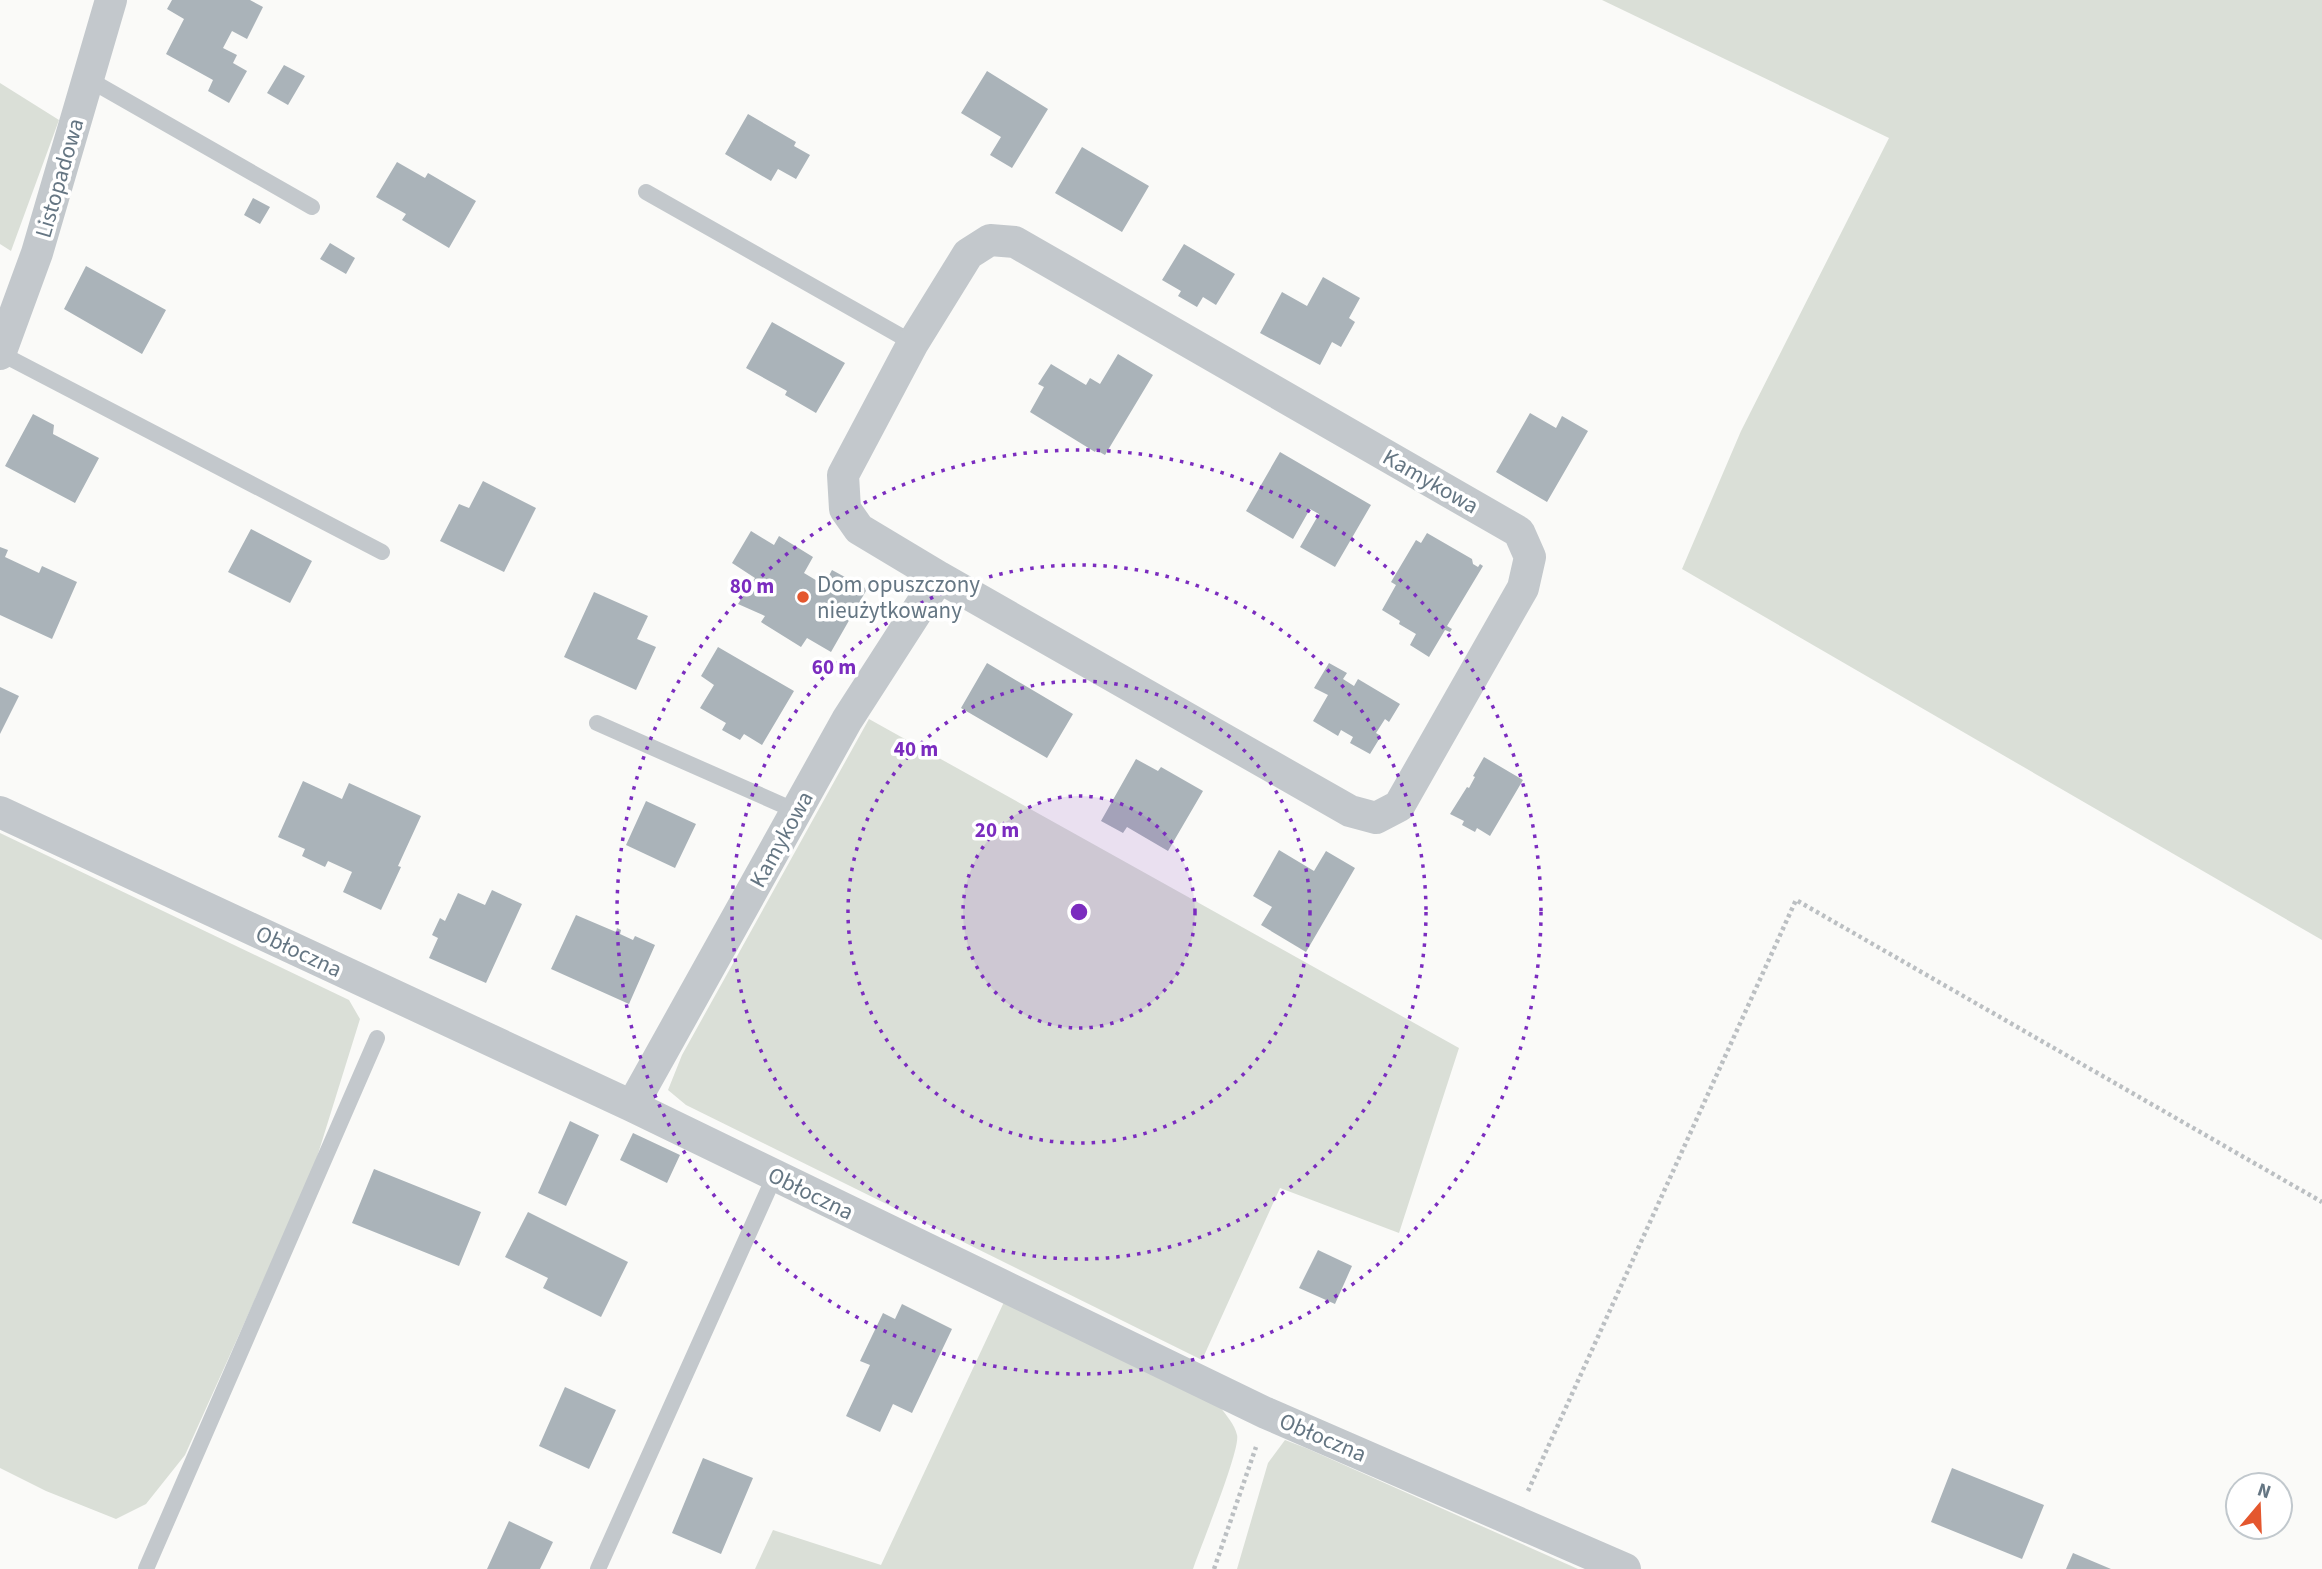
<svg xmlns="http://www.w3.org/2000/svg" width="2322" height="1569" font-family="'Source Sans 3',sans-serif">
<style>
.green{fill:#dadfd7}
.building{fill:#aab3b9}
.lines{fill:none;stroke-linecap:round;stroke-linejoin:round}
.path{stroke:#bbbfc2;stroke-width:4.5;stroke-dasharray:3.5 3.5;stroke-linecap:butt}
.lane{stroke:#c3c8cc;stroke-width:16}
.street{stroke:#c3c8cc;stroke-width:32}
.ring{fill:none;stroke:#7b2cbf;stroke-width:3.5;stroke-dasharray:3.5 7}
.poi-dot{fill:#e4572e;stroke:#fff;stroke-width:2.5}
.labels{text-anchor:middle;stroke-width:7;stroke-linejoin:round;paint-order:stroke}
.street-label{font-size:23px;fill:#657683;stroke:#fff}
.poi-label{font-size:23px;fill:#657683;stroke:#fff;text-anchor:start}
.centre{fill:#7b2cbf;stroke:#fff;stroke-width:3.5}
.ring-label{font-size:21px;text-anchor:middle;font-weight:bold;fill:#7b2cbf;stroke:#fff;stroke-width:7;stroke-linejoin:round;paint-order:stroke}
</style>
<rect width="100%" height="100%" fill="#fafaf8"/>
<path class="green" d="M 1602,0 L 2322,0 L 2322,940 L 1682,569 L 1741,431 L 1889,138 Z
M 0,83 L 59,120 L 11,251 L 0,244 Z
M 869,719 L 1459,1048 L 1399,1233 L 1280,1188 L 1202,1360 L 686,1105 L 668,1090 L 682,1055 Z
M 0,833 L 349,1000 L 360,1019 L 313,1170 L 185,1455 L 146,1504 L 116,1519 L 46,1491 L 0,1468 Z
M 1004,1302 L 1220,1407 C 1226,1415 1235,1425 1237,1435 C 1241,1449 1200,1548 1193,1569 L 755,1569 L 773,1530 L 881,1565 Z
M 1285,1440 L 1306,1448 L 1578,1569 L 1237,1569 L 1268,1463 Z"/>
<path class="building" d="M 172,0 L 250,0 L 263,7 L 247,39 L 232,31 L 223,48 L 237,55 L 233,63 L 247,71 L 229,103 L 208,91 L 213,80 L 166,54 L 184,19 L 167,9 Z
M 284,65 L 305,76 L 288,105 L 267,93 Z
M 987,71 L 1048,109 L 1012,168 L 990,155 L 1001,137 L 961,113 Z
M 748,114 L 796,142 L 794,146 L 810,155 L 796,179 L 778,169 L 771,181 L 725,154 Z
M 1082,147 L 1149,186 L 1122,232 L 1055,193 Z
M 397,162 L 425,178 L 428,173 L 476,201 L 449,248 L 402,220 L 406,214 L 376,197 Z
M 253,198 L 270,207 L 260,224 L 244,215 Z
M 330,243 L 355,258 L 346,274 L 320,259 Z
M 1184,244 L 1235,274 L 1216,305 L 1203,297 L 1197,307 L 1178,296 L 1181,291 L 1162,280 Z
M 86,266 L 166,310 L 142,354 L 64,309 Z
M 1323,277 L 1360,298 L 1349,318 L 1355,322 L 1341,347 L 1332,342 L 1320,365 L 1260,333 L 1282,292 L 1307,306 Z
M 772,322 L 845,363 L 816,413 L 785,395 L 787,391 L 746,368 Z
M 1118,354 L 1153,375 L 1105,455 L 1096,450 L 1095,452 L 1030,412 L 1044,387 L 1038,384 L 1051,364 L 1086,385 L 1090,378 L 1100,384 Z
M 1530,413 L 1556,428 L 1562,416 L 1588,431 L 1547,502 L 1496,472 Z
M 33,414 L 54,425 L 53,434 L 99,458 L 75,503 L 5,466 Z
M 1280,452 L 1371,505 L 1335,567 L 1300,547 L 1319,514 L 1310,509 L 1293,539 L 1246,511 Z
M 483,481 L 536,508 L 504,572 L 440,541 L 459,504 L 469,508 Z
M 251,529 L 312,561 L 290,603 L 228,572 Z
M 751,531 L 774,545 L 779,536 L 813,557 L 804,573 L 824,585 L 832,570 L 867,589 L 831,652 L 807,638 L 801,647 L 761,622 L 765,616 L 738,604 L 755,578 L 732,563 Z
M 1427,533 L 1472,559 L 1473,564 L 1478,567 L 1480,564 L 1483,566 L 1447,626 L 1452,629 L 1450,632 L 1445,630 L 1429,657 L 1410,645 L 1416,634 L 1399,624 L 1400,621 L 1382,610 L 1396,585 L 1391,582 L 1416,540 L 1421,543 Z
M 0,547 L 8,550 L 5,557 L 39,573 L 42,566 L 77,582 L 52,639 L 0,615 Z
M 594,592 L 648,616 L 637,639 L 656,647 L 636,690 L 564,657 Z
M 718,647 L 794,691 L 762,745 L 744,734 L 740,740 L 722,730 L 726,723 L 700,708 L 714,685 L 701,676 Z
M 987,663 L 1073,714 L 1047,758 L 961,708 Z
M 1329,663 L 1347,673 L 1343,679 L 1354,686 L 1358,679 L 1400,704 L 1389,722 L 1385,719 L 1376,733 L 1381,736 L 1370,754 L 1350,743 L 1353,737 L 1341,730 L 1338,736 L 1313,721 L 1328,695 L 1314,688 Z
M 0,687 L 19,696 L 0,734 Z
M 1484,757 L 1523,780 L 1490,836 L 1477,828 L 1475,832 L 1462,825 L 1464,821 L 1450,814 L 1467,787 L 1469,788 L 1475,777 L 1473,776 Z
M 1136,759 L 1158,771 L 1161,767 L 1203,791 L 1168,851 L 1127,827 L 1123,833 L 1101,821 Z
M 303,781 L 342,799 L 349,783 L 421,816 L 398,866 L 401,867 L 381,910 L 343,892 L 352,872 L 328,861 L 325,867 L 302,856 L 305,849 L 278,837 Z
M 646,801 L 696,824 L 675,868 L 626,845 Z
M 1279,850 L 1314,871 L 1326,851 L 1355,868 L 1306,952 L 1261,925 L 1272,907 L 1253,896 Z
M 492,890 L 522,904 L 486,983 L 429,958 L 438,938 L 432,935 L 440,918 L 445,921 L 458,893 L 485,905 Z
M 576,915 L 616,932 L 617,928 L 621,930 L 620,934 L 633,940 L 635,936 L 655,945 L 629,1004 L 551,969 Z
M 570,1121 L 599,1135 L 566,1206 L 538,1193 Z
M 633,1133 L 680,1155 L 667,1183 L 620,1160 Z
M 374,1169 L 481,1212 L 459,1266 L 352,1223 Z
M 528,1212 L 628,1262 L 601,1317 L 543,1288 L 548,1278 L 505,1257 Z
M 1318,1250 L 1352,1266 L 1335,1304 L 1299,1288 Z
M 902,1304 L 952,1329 L 912,1413 L 893,1404 L 880,1432 L 846,1416 L 870,1365 L 860,1361 L 883,1313 L 895,1319 Z
M 565,1387 L 616,1410 L 589,1469 L 539,1446 Z
M 703,1458 L 753,1478 L 721,1554 L 672,1533 Z
M 1952,1468 L 2044,1505 L 2022,1559 L 1931,1522 Z
M 509,1521 L 553,1542 L 540,1569 L 487,1569 Z
M 2073,1553 L 2111,1569 L 2066,1569 Z"/>
<g class="lines">
<path class="path" d="M 1528,1491 L 1796,900 L 2322,1202
M 1214,1569 L 1256,1447"/>
<path class="lane" d="M 88,79 L 312,207
M 646,192 L 913,343
M 0,353 L 382,552
M 597,723 L 796,811
M 146,1569 L 377,1038
M 598,1569 L 775,1175"/>
<path class="street" d="M 990,240 L 1015,242 L 1519,532 L 1530,557 L 1523,588 L 1399,806 L 1376,818 L 1350,811 L 939,577 L 859,529 L 845,509 L 843,475 L 913,343 L 968,254 Z
M 0,354 L 37,253 L 111,0
M 0,812 L 632,1106 L 1266,1413 L 1625,1569
M 632,1106 L 847,720 L 939,577"/>
</g>
<circle cx="1079" cy="912" r="116" fill="#7b2cbf" fill-opacity=".12"/>
<g class="ring">
<circle cx="1079" cy="912" r="116"/>
<circle cx="1079" cy="912" r="231"/>
<circle cx="1079" cy="912" r="347"/>
<circle cx="1079" cy="912" r="462"/>
</g>
<circle class="poi-dot" cx="803" cy="597" r="7"/>
<g class="labels">
<g class="street-label">
<text transform="translate(59 178) rotate(-74)" y="8">Listopadowa</text>
<text transform="translate(1431 481) rotate(30)" y="8">Kamykowa</text>
<text transform="translate(781 839) rotate(-61)" y="8">Kamykowa</text>
<text transform="translate(299 951) rotate(25)" y="8">Obłoczna</text>
<text transform="translate(811 1193) rotate(26)" y="8">Obłoczna</text>
<text transform="translate(1323 1437) rotate(23)" y="8">Obłoczna</text>
</g>
<g class="poi-label">
<text x="817" y="592">Dom opuszczony<tspan x="817" dy="26">nieużytkowany</tspan></text>
</g>
</g>
<circle cx="1079" cy="912" r="10" class="centre"/>
<g class="ring-label">
<text x="752" y="593">80 m</text>
<text x="834" y="674">60 m</text>
<text x="916" y="756">40 m</text>
<text x="997" y="837">20 m</text>
</g>
<g transform="translate(2259 1506) rotate(19)"><circle r="33" fill="#ffffff" stroke="#c1c8cd" stroke-width="2"/>
<path d="M0-5L12 26L0 18L-12 26Z" fill="#e4572e"/>
<text y="-10" font-size="19" font-weight="bold" text-anchor="middle" fill="#657683">N</text>
</g>
</svg>
